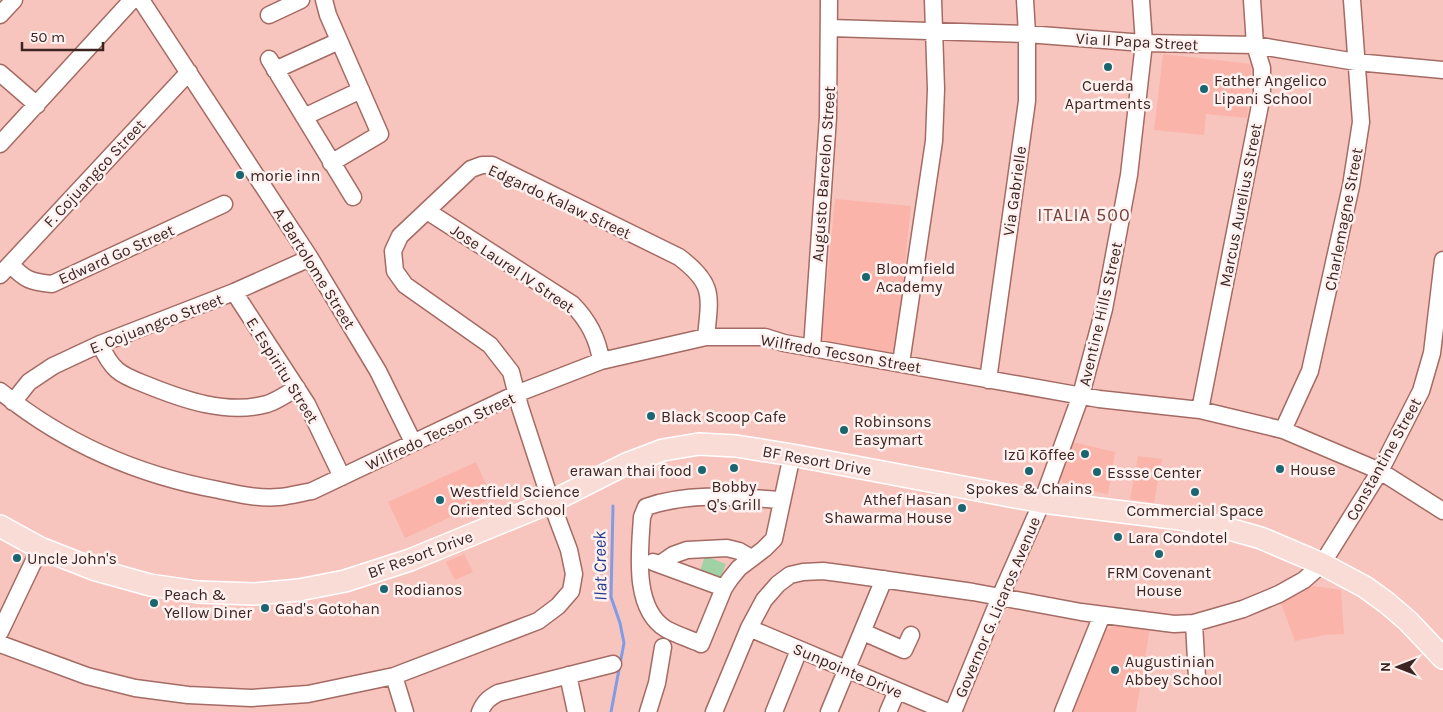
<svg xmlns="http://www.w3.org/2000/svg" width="1443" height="712" font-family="Karla,sans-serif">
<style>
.built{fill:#fbb4aa}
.green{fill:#a0d2a5}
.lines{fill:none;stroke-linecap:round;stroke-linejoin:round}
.stream{stroke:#819ce5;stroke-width:3}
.minor-casing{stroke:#a46b64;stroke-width:19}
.major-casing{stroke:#fff;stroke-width:24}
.minor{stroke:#fff;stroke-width:16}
.major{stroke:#fadcd7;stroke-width:21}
.poi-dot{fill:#1a6670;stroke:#fef1ef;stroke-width:2}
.labels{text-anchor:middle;stroke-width:5;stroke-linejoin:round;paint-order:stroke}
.street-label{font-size:16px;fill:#3c2421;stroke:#fef1ef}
.poi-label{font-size:16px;fill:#3c2421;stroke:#fef1ef;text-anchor:start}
.neighbourhood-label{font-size:18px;letter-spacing:1px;fill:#75413a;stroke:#fef1ef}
.water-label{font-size:18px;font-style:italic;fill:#243b8f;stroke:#fef1ef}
</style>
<rect width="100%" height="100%" fill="#f8c5be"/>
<path class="built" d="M 1163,54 L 1252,64 L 1247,118 L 1206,114 L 1204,135 L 1154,130 Z
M 835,199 L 911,206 L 896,355 L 821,347 Z
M 1073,442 L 1115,452 L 1108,494 L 1067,486 L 1061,480 L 1061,472 Z
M 1138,456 L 1162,459 L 1154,503 L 1130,499 Z
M 476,462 L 492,498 L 405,538 L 388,502 Z
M 464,554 L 473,572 L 455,580 L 446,562 Z
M 1314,586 L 1341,590 L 1344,634 L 1325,635 L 1295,641 L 1279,598 Z
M 1125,623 L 1150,628 L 1136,712 L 1070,712 L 1106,629 Z"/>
<path class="green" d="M 705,556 L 726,564 L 719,581 L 699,574 Z"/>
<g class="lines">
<path class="stream" d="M 611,712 L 624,643 L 620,623 L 611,597 L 613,506"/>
<g class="minor-casing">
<path id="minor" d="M 141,0 L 310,258 L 378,371 L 413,442
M 324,0 L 328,15 L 380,134 L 331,163
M 0,15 L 14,0
M 269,15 L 301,0
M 830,28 L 1027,34 L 1144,43 L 1255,45 L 1356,62 L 1443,70
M 269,59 L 353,197
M 275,70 L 339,41
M 0,73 L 37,105
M 304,117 L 361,90
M 0,144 L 132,0
M 427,211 L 572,304 C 588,320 598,338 601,361
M 10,264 C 25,280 31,282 52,284 L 224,204
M 0,275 L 189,72
M 234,292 L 307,404 L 342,477
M 100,344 C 104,353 109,363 117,370 C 125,377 137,381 147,385 C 184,400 227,415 267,404 C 277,401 288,393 297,388
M 812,348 L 828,117 L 829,0
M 901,363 L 934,141 L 936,89 L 933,0
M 988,380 L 1027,101 L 1027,34 L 1025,0
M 0,391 C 65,444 137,475 219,490 C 238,494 259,499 279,497 C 290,496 301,493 312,491 L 516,394 L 601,361 L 706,337 L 765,337 L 784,343 L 1099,399 L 1200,410 L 1283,430 L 1380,471 L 1443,511
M 13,402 L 29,382 L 53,366 L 100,344 L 234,292 L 310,258
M 1200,410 L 1262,95 L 1262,68 L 1255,45 L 1252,0
M 1283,430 L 1310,371 L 1351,186 L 1361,122 L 1352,0
M 781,500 C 736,497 689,492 646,507 L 642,517 C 640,550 632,608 666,629 C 677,635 690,639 701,644 L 724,588 L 730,579 L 739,568 L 764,549 L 774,539 L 792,455
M 653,562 L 724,588
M 660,564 L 673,555 L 687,550 L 727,548 L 739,551 L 751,558
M 1194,623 L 1197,678
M 749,628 L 948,712
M 0,632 L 40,548
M 863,632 L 904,650 L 911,635
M 0,644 L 87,676 L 135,688 L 188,695 L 251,698 L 308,694 L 394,676 L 538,621 L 558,606 L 571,591 L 574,574 L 569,550 L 551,502 L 520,407 L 511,372 L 490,345 L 405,285 L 395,271 L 393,251 L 400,236 L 471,169 L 482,165 L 492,165 L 679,257 C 715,284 710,296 706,337
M 568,675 L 576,712
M 394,676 L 405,712
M 480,712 C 484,702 489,698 498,693 L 613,664
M 648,712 L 657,683 L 663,647
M 714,712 L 749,628 L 764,600 L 778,584 L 790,575 L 803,572 L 823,571 L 846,574 L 973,592 L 1081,612 L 1174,624 L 1194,623 L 1243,609 L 1279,594 L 1304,580 L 1322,564 L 1380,471 L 1421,391 L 1432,353 L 1443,260
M 774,712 L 799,650
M 829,712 L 884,579
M 888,712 L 897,691
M 953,712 L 1000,597 L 1042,502 L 1081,395 L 1104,309 L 1129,175 L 1144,43 L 1141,0
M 1063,712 L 1102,615"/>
</g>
<g class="major-casing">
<path id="major" d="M 0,526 L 40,548 L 96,570 L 150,585 L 198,592 L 254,594 L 299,590 L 345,581 L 410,560 L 551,502 L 626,464 L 663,450 L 699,444 L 736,446 L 792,455 L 1042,502 L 1180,519 L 1229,529 L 1261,538 L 1322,564 L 1365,587 L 1387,603 L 1408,621 L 1443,658"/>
</g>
<use href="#minor" class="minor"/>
<use href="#major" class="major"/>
</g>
<g class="poi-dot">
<circle cx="1108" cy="67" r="5"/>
<circle cx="1204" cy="89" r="5"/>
<circle cx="240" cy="175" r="5"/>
<circle cx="866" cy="277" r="5"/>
<circle cx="651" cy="416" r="5"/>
<circle cx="844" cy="430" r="5"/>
<circle cx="1085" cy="454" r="5"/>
<circle cx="734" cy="468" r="5"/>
<circle cx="1280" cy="469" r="5"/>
<circle cx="702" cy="470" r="5"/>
<circle cx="1029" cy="471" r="5"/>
<circle cx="1097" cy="472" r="5"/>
<circle cx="1195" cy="492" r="5"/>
<circle cx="440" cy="500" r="5"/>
<circle cx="962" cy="508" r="5"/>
<circle cx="1118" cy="537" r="5"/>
<circle cx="1159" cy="554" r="5"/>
<circle cx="17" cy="558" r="5"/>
<circle cx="384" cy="589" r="5"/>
<circle cx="154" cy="603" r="5"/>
<circle cx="265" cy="608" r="5"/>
<circle cx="1115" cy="670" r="5"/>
</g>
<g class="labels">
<g class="street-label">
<text transform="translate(1137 41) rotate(3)" y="6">Via Il Papa Street</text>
<text transform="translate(94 173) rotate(-47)" y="6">F. Cojuangco Street</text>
<text transform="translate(823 174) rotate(-86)" y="6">Augusto Barcelon Street</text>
<text transform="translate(1014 191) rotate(-82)" y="6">Via Gabrielle</text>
<text transform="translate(560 201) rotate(25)" y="6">Edgardo Kalaw Street</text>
<text transform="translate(1240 205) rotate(-79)" y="6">Marcus Aurelius Street</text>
<text transform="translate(1343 219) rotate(-79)" y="6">Charlemagne Street</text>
<text transform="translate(116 254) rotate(-24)" y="6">Edward Go Street</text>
<text transform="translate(315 268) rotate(58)" y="6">A. Bartolome Street</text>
<text transform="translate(513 268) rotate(34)" y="6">Jose Laurel IV Street</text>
<text transform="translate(1100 314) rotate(-77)" y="6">Aventine Hills Street</text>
<text transform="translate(156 323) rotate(-21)" y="6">E. Cojuangco Street</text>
<text transform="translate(841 353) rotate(10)" y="6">Wilfredo Tecson Street</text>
<text transform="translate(283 370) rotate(58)" y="6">E. Espiritu Street</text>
<text transform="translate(440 431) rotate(-25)" y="6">Wilfredo Tecson Street</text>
<text transform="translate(1383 459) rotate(-61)" y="6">Constantine Street</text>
<text transform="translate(817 460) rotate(10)" y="6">BF Resort Drive</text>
<text transform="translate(420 554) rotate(-20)" y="6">BF Resort Drive</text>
<text transform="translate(997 607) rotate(-67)" y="6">Governor G. Licaros Avenue</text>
<text transform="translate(848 670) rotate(23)" y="6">Sunpointe Drive</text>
</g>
<g class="poi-label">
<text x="1214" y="86">Father Angelico<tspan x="1214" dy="18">Lipani School</tspan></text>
<text x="1108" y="91" text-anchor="middle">Cuerda<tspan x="1108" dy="18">Apartments</tspan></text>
<text x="250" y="181">morie inn</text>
<text x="876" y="274">Bloomfield<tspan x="876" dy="18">Academy</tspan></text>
<text x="661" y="422">Black Scoop Cafe</text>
<text x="854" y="427">Robinsons<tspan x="854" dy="18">Easymart</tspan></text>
<text x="1075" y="460" text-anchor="end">Izū Kōffee</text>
<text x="1290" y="475">House</text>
<text x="692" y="476" text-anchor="end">erawan thai food</text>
<text x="1107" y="478">Essse Center</text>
<text x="734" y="492" text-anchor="middle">Bobby<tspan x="734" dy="18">Q's Grill</tspan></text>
<text x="1029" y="494" text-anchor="middle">Spokes &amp; Chains</text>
<text x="450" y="497">Westfield Science<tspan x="450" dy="18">Oriented School</tspan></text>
<text x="952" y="505" text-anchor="end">Athef Hasan<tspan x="952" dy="18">Shawarma House</tspan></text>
<text x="1195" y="516" text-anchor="middle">Commercial Space</text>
<text x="1128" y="543">Lara Condotel</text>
<text x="27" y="564">Uncle John's</text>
<text x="1159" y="578" text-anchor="middle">FRM Covenant<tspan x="1159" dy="18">House</tspan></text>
<text x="394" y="595">Rodianos</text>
<text x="164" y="600">Peach &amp;<tspan x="164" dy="18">Yellow Diner</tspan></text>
<text x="275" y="614">Gad's Gotohan</text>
<text x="1125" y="667">Augustinian<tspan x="1125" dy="18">Abbey School</tspan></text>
</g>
<g class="neighbourhood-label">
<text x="1084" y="221">ITALIA 500</text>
</g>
<g class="water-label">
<text transform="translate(600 566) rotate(-91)" y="6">Ilat Creek</text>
</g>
</g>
<g transform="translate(1398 667) rotate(270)" stroke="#fef1ef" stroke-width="4" paint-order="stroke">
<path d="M0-4L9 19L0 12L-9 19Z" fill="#3c2421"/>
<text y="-8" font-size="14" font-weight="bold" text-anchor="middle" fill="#3c2421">N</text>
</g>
<path d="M22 42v8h81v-8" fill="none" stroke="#3c2421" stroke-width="2.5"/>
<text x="30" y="42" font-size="15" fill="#3c2421" stroke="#fef1ef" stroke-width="4" paint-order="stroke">50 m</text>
</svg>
